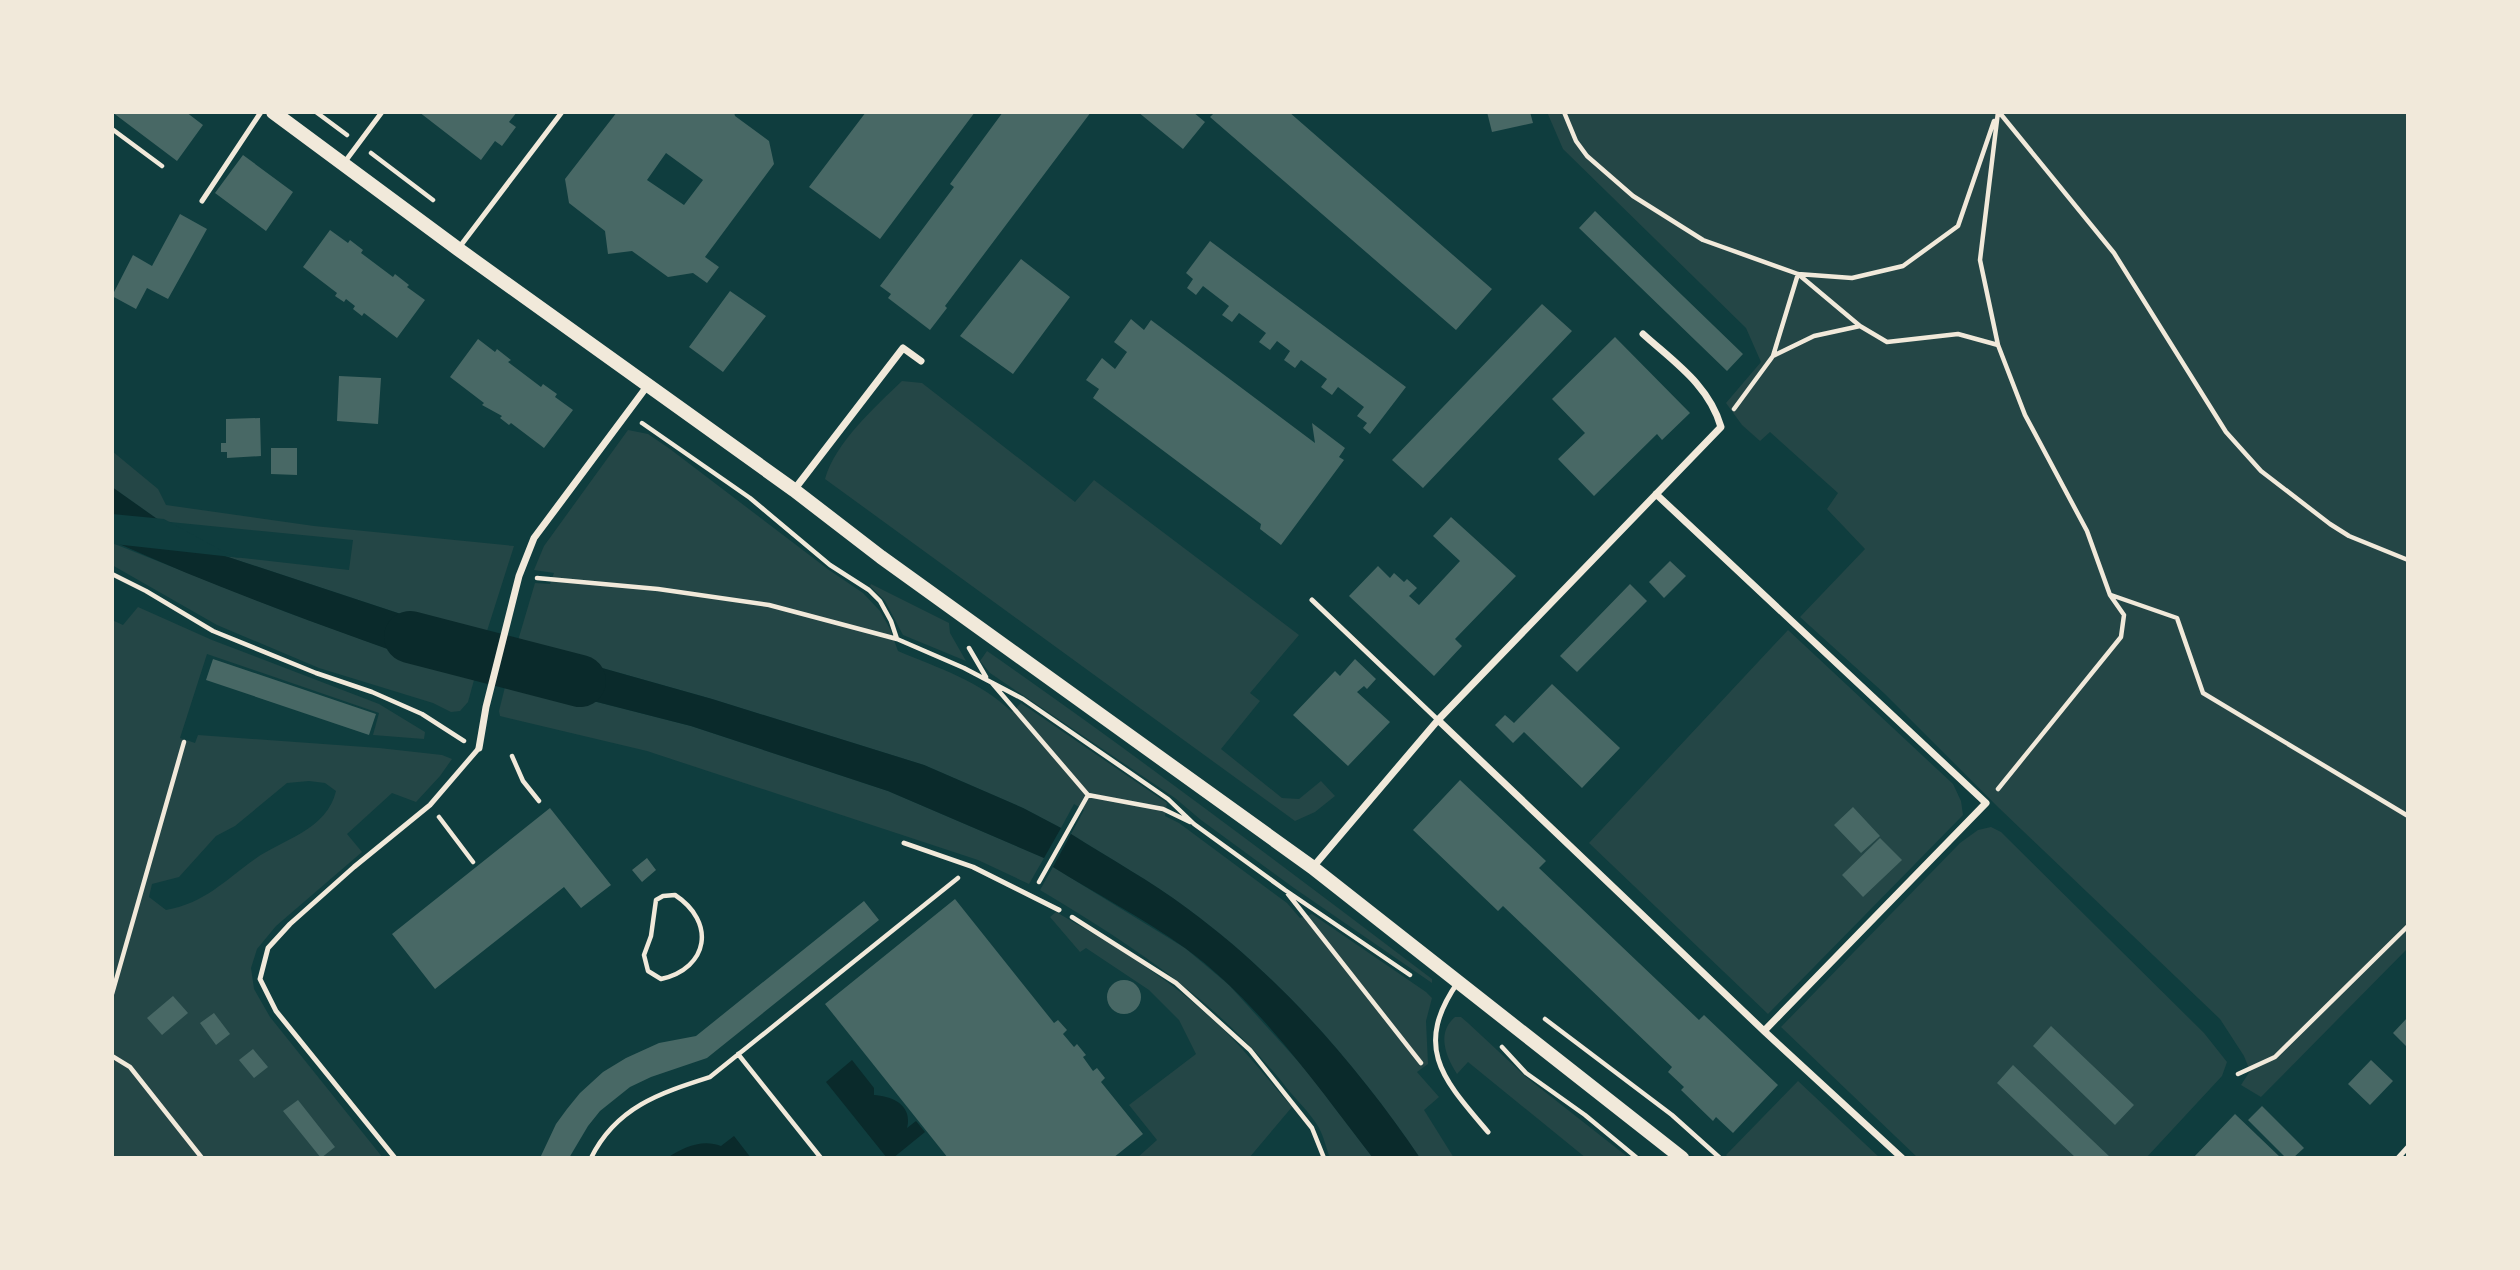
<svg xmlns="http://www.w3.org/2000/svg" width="2520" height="1270" font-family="Helvetica,sans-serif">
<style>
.green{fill:#244646;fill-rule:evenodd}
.water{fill:#0a2a2b}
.pier{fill:#0f3d3e}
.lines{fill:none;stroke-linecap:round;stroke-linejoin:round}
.river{stroke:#0a2a2b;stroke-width:52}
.building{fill:#486865;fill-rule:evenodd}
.path{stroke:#f1e9da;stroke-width:4.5}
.service{stroke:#f1e9da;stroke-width:5}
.minor{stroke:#f1e9da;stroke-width:7}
.secondary{stroke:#f1e9da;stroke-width:14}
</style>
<rect width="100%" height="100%" fill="#0f3d3e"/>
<path class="green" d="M 1547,112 L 2408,112 L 2408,948 L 2261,1097 L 2241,1085 L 2250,1071 L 2244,1056 L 2220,1019 L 1999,808 L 1885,694 L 1800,617 L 1865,549 L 1827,509 L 1838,493 L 1770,432 L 1760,441 L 1742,425 L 1726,403 L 1761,362 L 1746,328 L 1563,149 Z
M 902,381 L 922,383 L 1075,502 L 1094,480 L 1299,635 L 1250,693 L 1260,701 L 1221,749 L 1282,798 L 1299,799 L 1321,781 L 1335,796 L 1315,812 L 1295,821 L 825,479 C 835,443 875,407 902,381 Z
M 628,430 L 648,434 L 670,449 L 829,570 L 863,593 L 880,611 L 890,629 L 898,651 C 938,668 980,681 1012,712 L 1021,703 L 1167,803 L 1165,816 L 1179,823 L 1287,903 L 1300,918 L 1312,914 L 1426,992 L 1432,998 L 1426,1021 L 1428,1064 L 1417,1072 L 1439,1097 L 1424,1110 L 1454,1158 L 1420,1158 C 1357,1065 1279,976 1188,909 C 1151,881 1110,859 1071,834 L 1084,810 L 1074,804 L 1061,828 L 1023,808 L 924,765 L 712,699 L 517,644 L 535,583 L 550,584 L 554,573 L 534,570 L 544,546 Z
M 112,451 L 158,489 L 166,505 L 314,526 L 514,546 L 487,631 L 422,621 L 225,556 L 349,570 L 353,540 L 160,521 L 112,487 Z
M 112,543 L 286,612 L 474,680 L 468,702 L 460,711 L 451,712 L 433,703 L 319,668 L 217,625 L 112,565 Z
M 871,584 L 949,623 L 950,633 L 966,661 L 903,635 L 885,601 L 870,586 Z
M 138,607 L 212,640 L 379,704 L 425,732 L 424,739 L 373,735 L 379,713 L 207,654 L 180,738 L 195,743 L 198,735 L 379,748 L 442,755 L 452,759 L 440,776 L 416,802 L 392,793 L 347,834 L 362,852 L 276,926 L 257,949 L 251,968 L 254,989 L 270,1017 L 383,1158 L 112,1158 L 112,620 L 123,625 ZM 309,781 L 325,783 L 336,791 C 327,830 283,839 255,859 C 224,881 205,903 166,910 L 149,897 L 152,884 L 179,877 L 216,836 L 235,826 L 287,783 Z
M 1788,630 L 1953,784 L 1961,801 L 1963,815 L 1768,1014 L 1589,843 Z
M 987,651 C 1138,756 1285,868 1432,979 L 1432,983 L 1294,888 L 1201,820 L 1175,798 L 990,673 L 980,661 Z
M 507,679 L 691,726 L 888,791 L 1044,858 L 1029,884 L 978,860 L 647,751 L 500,716 L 499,711 Z
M 1991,827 L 2001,832 L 2204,1033 L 2227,1062 L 2222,1076 L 2146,1158 L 1918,1158 L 1781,1027 L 1960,843 L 1978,830 Z
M 1053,867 L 1185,948 L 1229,985 L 1306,1070 L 1373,1158 L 1330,1158 C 1326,1148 1324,1137 1319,1128 C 1310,1112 1293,1097 1282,1082 C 1212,997 1133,946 1040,890 Z
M 1056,912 C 1110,943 1166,976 1212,1019 C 1242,1046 1266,1077 1292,1107 L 1249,1158 L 1137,1158 L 1157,1140 L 1129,1105 L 1196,1054 L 1179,1020 L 1149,990 L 1086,948 L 1080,952 L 1050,917 Z
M 1455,1017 L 1461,1017 L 1468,1023 L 1526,1077 L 1629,1158 L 1586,1158 L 1468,1062 L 1457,1074 C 1446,1057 1436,1033 1455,1017 Z
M 1798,1081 L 1880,1158 L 1729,1158 L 1726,1155 Z"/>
<path class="water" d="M 112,487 L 160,521 L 225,556 L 422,621 L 487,631 L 474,680 C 354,637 233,595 117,543 L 112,538 Z
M 517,644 L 712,699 L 924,765 L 1023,808 L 1061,828 L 1044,858 L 888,791 L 691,726 L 507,679 Z
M 1071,834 C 1110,859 1151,881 1188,909 C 1279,976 1357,1065 1420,1158 L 1373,1158 C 1319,1088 1257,1000 1185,948 C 1143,918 1096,894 1053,867 Z
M 852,1060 L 874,1088 L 874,1095 C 892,1096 913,1105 907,1128 L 916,1121 L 925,1132 L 893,1158 L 887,1158 L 826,1082 Z
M 734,1136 L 751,1158 L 667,1158 C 684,1147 702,1139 721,1146 Z"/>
<path class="pier" d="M 112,514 L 164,519 L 226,553 L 241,558 L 114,544 Z"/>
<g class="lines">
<path class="river" d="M 410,637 L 580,681"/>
</g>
<path class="building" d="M 112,112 L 186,112 L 203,125 L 177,161 Z
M 419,112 L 517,112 L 509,122 L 516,127 L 502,146 L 495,141 L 481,160 Z
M 617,112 L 734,112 L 735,116 L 769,141 L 774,164 L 705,257 L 719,267 L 707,283 L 693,273 L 668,277 L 632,251 L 608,254 L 605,231 L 569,203 L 565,179 ZM 666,153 L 703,180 L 684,205 L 647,180 Z
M 866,112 L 975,112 L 880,239 L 809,187 Z
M 1003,112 L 1091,112 L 945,306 L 947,308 L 930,330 L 888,298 L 891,294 L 880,286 L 954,187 L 950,184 Z
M 1138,112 L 1193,112 L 1205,122 L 1183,149 Z
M 1215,112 L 1289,112 L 1492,289 L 1456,330 L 1210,117 Z
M 1487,112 L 1530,112 L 1533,123 L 1492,132 Z
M 243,155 L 293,192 L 266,231 L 215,193 Z
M 1595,211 L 1743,354 L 1727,371 L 1579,228 Z
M 180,214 L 207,229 L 168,299 L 147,288 L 136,309 L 112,296 L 133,255 L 152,266 Z
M 330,230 L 348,243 L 350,240 L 363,250 L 361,253 L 393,277 L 395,274 L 409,285 L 407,287 L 425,300 L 397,338 L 364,313 L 362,316 L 353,309 L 355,306 L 346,299 L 344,302 L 335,296 L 337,293 L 303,267 Z
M 1210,241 L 1406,387 L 1370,434 L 1363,428 L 1367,423 L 1357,416 L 1364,407 L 1338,387 L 1332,395 L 1321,387 L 1327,379 L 1301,360 L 1295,368 L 1284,360 L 1290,351 L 1277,341 L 1270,350 L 1259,342 L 1266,333 L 1239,313 L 1232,322 L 1222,315 L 1229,306 L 1203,286 L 1196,295 L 1187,288 L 1193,279 L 1186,273 Z
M 1021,259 L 1070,297 L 1013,374 L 960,336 Z
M 730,291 L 766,316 L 723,372 L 689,347 Z
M 1542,304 L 1572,331 L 1423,488 L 1392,460 Z
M 1131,319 L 1144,330 L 1151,320 L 1315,443 L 1312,423 L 1345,448 L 1339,457 L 1344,460 L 1281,545 L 1260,529 L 1261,524 L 1093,398 L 1099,389 L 1086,380 L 1102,358 L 1115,369 L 1127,352 L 1114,342 Z
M 1615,337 L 1690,413 L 1662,440 L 1657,434 L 1594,496 L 1558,459 L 1585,433 L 1552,399 Z
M 478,339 L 495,352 L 497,349 L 511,360 L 508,362 L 541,387 L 543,384 L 557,394 L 555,397 L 573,410 L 544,448 L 511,423 L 509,425 L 500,418 L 502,416 L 482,405 L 484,403 L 450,377 Z
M 339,376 L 381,378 L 378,424 L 337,421 Z
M 260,418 L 261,456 L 227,458 L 227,452 L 221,452 L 221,443 L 226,443 L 226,419 Z
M 271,448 L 297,448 L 297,475 L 271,474 Z
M 1451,517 L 1516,576 L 1455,639 L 1462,646 L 1434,676 L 1349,596 L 1378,566 L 1390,578 L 1394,573 L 1404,582 L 1407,579 L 1417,588 L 1409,596 L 1419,605 L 1460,561 L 1433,536 Z
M 1670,561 L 1686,576 L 1664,598 L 1649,582 Z
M 1630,584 L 1647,601 L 1577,672 L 1560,656 Z
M 213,659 L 376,714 L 369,735 L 206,680 Z
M 1355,659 L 1376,679 L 1367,689 L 1364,686 L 1357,692 L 1390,722 L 1348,766 L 1293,715 L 1335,671 L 1340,676 Z
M 1552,684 L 1620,748 L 1582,788 L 1524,732 L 1513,743 L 1495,725 L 1505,715 L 1514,723 Z
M 1460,780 L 1546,861 L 1539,868 L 1699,1020 L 1704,1015 L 1778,1085 L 1733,1133 L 1716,1117 L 1713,1121 L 1681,1090 L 1684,1087 L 1668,1072 L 1672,1067 L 1503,906 L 1498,911 L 1413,830 Z
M 1853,807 L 1880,836 L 1861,853 L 1834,825 Z
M 550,808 L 611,885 L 581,908 L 564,887 L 435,989 L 392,934 Z
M 1880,838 L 1902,860 L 1863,897 L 1842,875 Z
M 647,858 L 656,870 L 642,882 L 632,870 Z
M 955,899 L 1054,1023 L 1058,1020 L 1067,1030 L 1063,1034 L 1074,1047 L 1077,1044 L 1086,1055 L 1083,1057 L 1093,1071 L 1097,1068 L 1105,1078 L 1101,1082 L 1143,1134 L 1113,1158 L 948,1158 L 825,1004 Z
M 864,901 L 879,920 L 707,1058 L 651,1077 L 630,1087 L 600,1111 L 588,1126 L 569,1158 L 540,1158 L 556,1124 L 567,1109 L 580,1093 L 603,1072 L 626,1058 L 659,1043 L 696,1036 Z
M1107 997a17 17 0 1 1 34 0a17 17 0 1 1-34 0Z
M 173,996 L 188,1013 L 162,1035 L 147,1018 Z
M 214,1013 L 230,1034 L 216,1045 L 200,1023 Z
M 2408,1017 L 2408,1048 L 2393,1033 Z
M 2051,1026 L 2134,1105 L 2115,1125 L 2033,1046 Z
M 253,1049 L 268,1067 L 254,1078 L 239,1060 Z
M 2371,1060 L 2393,1081 L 2370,1105 L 2348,1084 Z
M 2013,1065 L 2111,1158 L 2076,1158 L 1997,1083 Z
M 298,1100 L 335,1147 L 321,1158 L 283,1111 Z
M 2262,1106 L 2304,1148 L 2293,1158 L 2286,1158 L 2248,1120 Z
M 2235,1114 L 2281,1158 L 2193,1158 Z"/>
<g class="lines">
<path class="path" d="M 316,112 L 347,135
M 1564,112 L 1576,141 L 1587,156 L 1633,196 L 1703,240 L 1798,274 L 1852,278 L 1903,266 L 1958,226 L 1994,121
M 1999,112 L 2114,253 L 2226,432 L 2261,471 L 2330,524 L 2349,536 L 2408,560
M 112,129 L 162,166
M 371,153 L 433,200
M 1773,356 L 1798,274 L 1860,326 L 1887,342 L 1958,334 L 1998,345
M 1734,409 L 1773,356 L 1814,336 L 1860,326
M 642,423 L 750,498 L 830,565 L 869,590 L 880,601 L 891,621 L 897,639
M 112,574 L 146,591 L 213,631 L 316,673 L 372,692 L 422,714 L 464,741
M 537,578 L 658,589 L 769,605 L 897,639 L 964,668 L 1023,699 L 1168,799 L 1194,824 L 1285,890 L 1410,975
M 2111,595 L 2177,618 L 2203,693 L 2408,816
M 969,648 L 986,677
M 992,683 L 1088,795 L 1163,809 L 1190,822
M 512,756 L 523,781 L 539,801
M 1998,789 L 2121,637 L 2124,615 L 2110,595 L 2087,531 L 2025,415 L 1998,345 L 1980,260 L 1998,112
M 439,817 L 473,862
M 1039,882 L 1088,795
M 1288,894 L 1421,1063
M 675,895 C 716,922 709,968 661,979 L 648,971 L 644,955 L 651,936 L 656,900 L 663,896 Z
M 1072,917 L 1176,983 L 1250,1050 L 1312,1128 L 1324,1158
M 112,994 L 184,742
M 1545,1019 L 1672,1115 L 1720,1158
M 1502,1047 L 1526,1073 L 1585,1115 L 1637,1158
M 738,1054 L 821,1158
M 112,1056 L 130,1067 L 202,1158
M 2238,1074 L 2275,1057 L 2408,926
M 591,1158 C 616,1107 660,1093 710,1077 L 958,878"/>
<path class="service" d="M 344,163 L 382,112
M 202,201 L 261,112
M 458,249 L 562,112
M 1312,600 L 1438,720
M 904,843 L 973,867 L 1059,910
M 1458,982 C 1412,1048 1444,1080 1488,1132
M 395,1158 L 276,1011 L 260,979 L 268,948 L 290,924 L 354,867 L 430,805 L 479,748
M 2398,1158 L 2408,1147"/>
<path class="minor" d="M 794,490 L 903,348 L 921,361
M 1656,494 L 1986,803 L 1764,1031
M 1438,720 L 1764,1031 L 1902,1158
M 479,748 L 486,707 L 519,576 L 534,538 L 648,385
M 1313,867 L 1438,720 L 1721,427 C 1709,385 1674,362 1643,334"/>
<path class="secondary" d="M 273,112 L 458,249 L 794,490 L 881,557 L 1312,867 L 1682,1158"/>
</g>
<rect width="2520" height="1270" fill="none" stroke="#f1e9da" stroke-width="228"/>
</svg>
